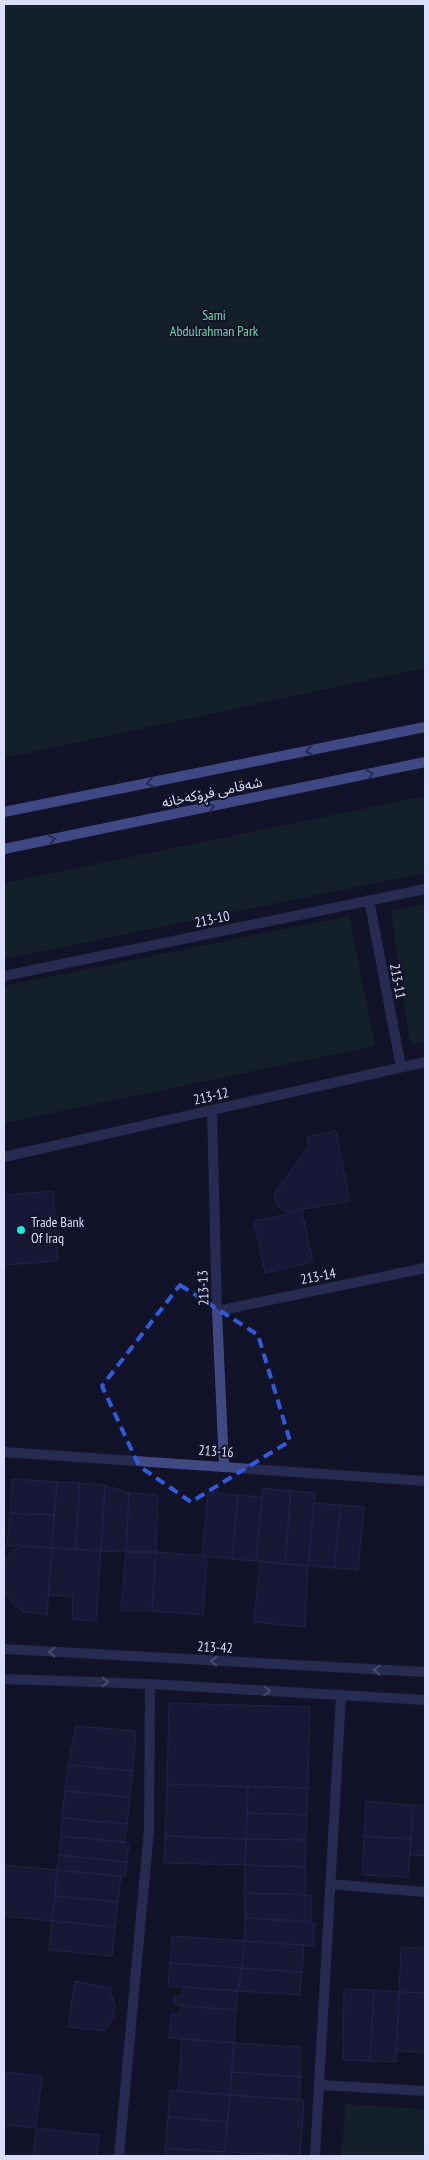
<svg xmlns="http://www.w3.org/2000/svg" width="429" height="2160" font-family="'PT Sans Narrow','Noto Sans Arabic',sans-serif">
<style>
.green{fill:#15312b}
.building{fill:#211f47;stroke:#353372}
.lines{fill:none;stroke-linecap:round;stroke-linejoin:round}
.minor{stroke:#404983;stroke-width:10}
.tertiary{stroke:#404983;stroke-width:10}
.secondary{stroke:#798bf6;stroke-width:10}
.oneway{stroke:#404885}
.oneway2{stroke:#8e93c0}
.marked{fill:none;stroke:#305cdc;stroke-width:4;stroke-dasharray:10 6;stroke-linejoin:round}
.poi-dot{fill:#15efe0;stroke:#121228;stroke-width:2}
.labels{text-anchor:middle;stroke-width:4;stroke-linejoin:round;paint-order:stroke}
.park-label{font-size:14px;fill:#6bd9ab;stroke:#121228}
.street-label{font-size:14px;fill:#dbddfd;stroke:#121228}
.poi-label{font-size:14px;fill:#dbddfd;stroke:#121228;text-anchor:start}
</style>
<rect width="100%" height="100%" fill="#121228"/>
<path class="green" d="M 4,4 L 425,4 L 425,668 L 4,758 Z
M 425,796 L 425,873 L 4,959 L 4,883 Z
M 425,904 L 425,1041 L 410,1044 L 391,911 Z
M 349,916 L 375,1046 L 4,1123 L 4,986 Z
M 346,2104 L 425,2109 L 425,2156 L 341,2156 Z"/>
<path class="building" d="M 336,1131 L 350,1201 L 287,1212 L 277,1206 L 274,1194 L 308,1147 L 307,1137 Z
M 53,1191 L 58,1261 L 4,1265 L 4,1195 Z
M 302,1211 L 313,1262 L 265,1273 L 254,1221 Z
M 12,1479 L 57,1482 L 54,1515 L 10,1513 Z
M 57,1482 L 80,1483 L 75,1549 L 52,1548 Z
M 80,1483 L 105,1485 L 101,1551 L 75,1549 Z
M 105,1485 L 129,1493 L 126,1552 L 101,1551 Z
M 263,1488 L 291,1491 L 285,1564 L 256,1561 Z
M 291,1491 L 315,1493 L 308,1566 L 285,1564 Z
M 208,1492 L 238,1495 L 232,1559 L 202,1556 Z
M 129,1493 L 158,1495 L 156,1552 L 126,1552 Z
M 238,1495 L 262,1497 L 256,1561 L 232,1559 Z
M 314,1503 L 341,1505 L 334,1568 L 308,1566 Z
M 341,1505 L 364,1507 L 358,1570 L 334,1568 Z
M 10,1513 L 54,1515 L 52,1548 L 7,1545 Z
M 22,1546 L 52,1548 L 47,1615 L 25,1612 L 14,1605 L 4,1591 L 4,1564 L 6,1559 L 12,1551 Z
M 52,1548 L 101,1551 L 96,1621 L 72,1619 L 73,1596 L 48,1595 Z
M 126,1552 L 156,1552 L 152,1611 L 121,1611 Z
M 156,1552 L 207,1556 L 203,1615 L 152,1611 Z
M 260,1561 L 308,1566 L 305,1627 L 254,1622 Z
M 169,1703 L 310,1707 L 308,1788 L 167,1784 Z
M 76,1726 L 136,1731 L 133,1771 L 68,1765 Z
M 68,1765 L 133,1771 L 130,1797 L 65,1791 Z
M 167,1784 L 248,1787 L 246,1839 L 165,1836 Z
M 248,1787 L 308,1788 L 307,1815 L 247,1813 Z
M 65,1791 L 130,1797 L 127,1824 L 62,1818 Z
M 366,1801 L 413,1805 L 411,1839 L 364,1836 Z
M 413,1805 L 425,1805 L 425,1856 L 410,1855 Z
M 247,1813 L 307,1815 L 306,1840 L 246,1839 Z
M 62,1818 L 127,1824 L 125,1842 L 61,1836 Z
M 61,1836 L 129,1843 L 127,1862 L 59,1855 Z
M 165,1836 L 246,1839 L 245,1865 L 164,1863 Z
M 364,1836 L 411,1839 L 408,1877 L 362,1875 Z
M 246,1839 L 306,1840 L 305,1867 L 245,1865 Z
M 59,1855 L 127,1862 L 125,1877 L 57,1870 Z
M 4,1865 L 57,1870 L 52,1921 L 4,1916 Z
M 245,1865 L 305,1867 L 305,1895 L 244,1893 Z
M 57,1870 L 121,1876 L 118,1902 L 55,1896 Z
M 244,1893 L 311,1895 L 311,1921 L 245,1918 Z
M 55,1896 L 118,1902 L 115,1927 L 52,1921 Z
M 245,1918 L 315,1923 L 313,1946 L 244,1941 Z
M 52,1921 L 115,1927 L 112,1956 L 49,1950 Z
M 172,1936 L 244,1941 L 242,1968 L 170,1963 Z
M 244,1941 L 304,1945 L 302,1972 L 242,1968 Z
M 401,1947 L 425,1948 L 425,1993 L 399,1992 Z
M 170,1963 L 242,1968 L 238,1991 L 168,1986 Z
M 242,1968 L 302,1972 L 300,1995 L 238,1991 Z
M 75,1981 L 110,1988 L 115,2007 L 113,2017 L 105,2031 L 68,2027 Z
M 183,1987 L 238,1991 L 236,2010 L 174,2005 L 175,1995 L 182,1996 Z
M 344,1989 L 374,1990 L 370,2061 L 343,2060 Z
M 374,1990 L 399,1992 L 396,2062 L 370,2061 Z
M 399,1992 L 425,1993 L 425,2052 L 396,2051 Z
M 181,2006 L 236,2010 L 234,2043 L 169,2038 L 171,2014 L 181,2014 Z
M 182,2039 L 234,2043 L 230,2095 L 178,2091 Z
M 234,2043 L 301,2047 L 301,2077 L 231,2072 Z
M 4,2072 L 42,2076 L 36,2128 L 4,2125 Z
M 231,2072 L 301,2077 L 299,2100 L 230,2095 Z
M 170,2090 L 230,2095 L 227,2122 L 168,2117 Z
M 230,2095 L 304,2100 L 300,2156 L 225,2152 Z
M 168,2117 L 227,2122 L 225,2152 L 165,2148 Z
M 36,2128 L 99,2135 L 97,2156 L 33,2156 Z
M 165,2148 L 225,2152 L 225,2156 L 165,2156 Z"/>
<g class="lines">
<path class="minor" d="M 369,900 L 401,1067
M 4,976 L 425,889
M 212,1110 L 217,1311 L 224,1466
M 4,1157 L 425,1062
M 217,1311 L 425,1268
M 4,1452 L 425,1481
M 330,1884 L 425,1892
M 320,2085 L 425,2091
M 119,2156 L 149,1830 L 150,1684
M 315,2156 L 341,1696"/>
<path class="tertiary" d="M 4,1649 L 425,1672
M 4,1679 L 150,1684 L 425,1700"/>
<path class="secondary" d="M 4,812 L 425,727
M 4,849 L 425,762"/>
</g>
<defs><path id="oneway-chevron" d="M-2-3.5L2.5 0L-2 3.5" fill="none" stroke-width="1.6" stroke-linecap="round" stroke-linejoin="round" transform="scale(1.25)"/></defs>
<g class="oneway">
<use href="#oneway-chevron" transform="translate(309 751) rotate(169)"/>
<use href="#oneway-chevron" transform="translate(370 774) rotate(-12)"/>
<use href="#oneway-chevron" transform="translate(150 783) rotate(169)"/>
<use href="#oneway-chevron" transform="translate(211 807) rotate(-12)"/>
<use href="#oneway-chevron" transform="translate(52 839) rotate(-12)"/>
</g>
<g class="oneway2">
<use href="#oneway-chevron" transform="translate(52 1652) rotate(-177)"/>
<use href="#oneway-chevron" transform="translate(214 1661) rotate(-177)"/>
<use href="#oneway-chevron" transform="translate(377 1670) rotate(-177)"/>
<use href="#oneway-chevron" transform="translate(105 1682) rotate(2)"/>
<use href="#oneway-chevron" transform="translate(267 1691) rotate(4)"/>
</g>
<path d="M0 0H429V2160H0ZM 180,1285 L 258,1335 L 290,1441 L 191,1502 L 139,1466 L 102,1386 Z" fill="#121228" fill-opacity=".55" fill-rule="evenodd"/>
<path class="marked" d="M 180,1285 L 258,1335 L 290,1441 L 191,1502 L 139,1466 L 102,1386 Z"/>
<circle class="poi-dot" cx="21" cy="1230" r="5"/>
<g class="labels">
<g class="park-label">
<text x="214" y="320">Sami<tspan x="214" dy="16">Abdulrahman Park</tspan></text>
</g>
<g class="street-label">
<text transform="translate(212 792) rotate(-12)" y="5">شەقامی فڕۆکەخانە</text>
<text transform="translate(212 919) rotate(-12)" y="5">213-10</text>
<text transform="translate(398 981) rotate(79)" y="5">213-11</text>
<text transform="translate(211 1096) rotate(-13)" y="5">213-12</text>
<text transform="translate(318 1276) rotate(-11)" y="5">213-14</text>
<text transform="translate(203 1288) rotate(-92)" y="5">213-13</text>
<text transform="translate(216 1451) rotate(4)" y="5">213-16</text>
<text transform="translate(215 1647) rotate(3)" y="5">213-42</text>
</g>
<g class="poi-label">
<text x="31" y="1227">Trade Bank<tspan x="31" dy="16">Of Iraq</tspan></text>
</g>
</g>
<rect width="429" height="2160" fill="none" stroke="#dbddfd" stroke-width="10"/>
</svg>
